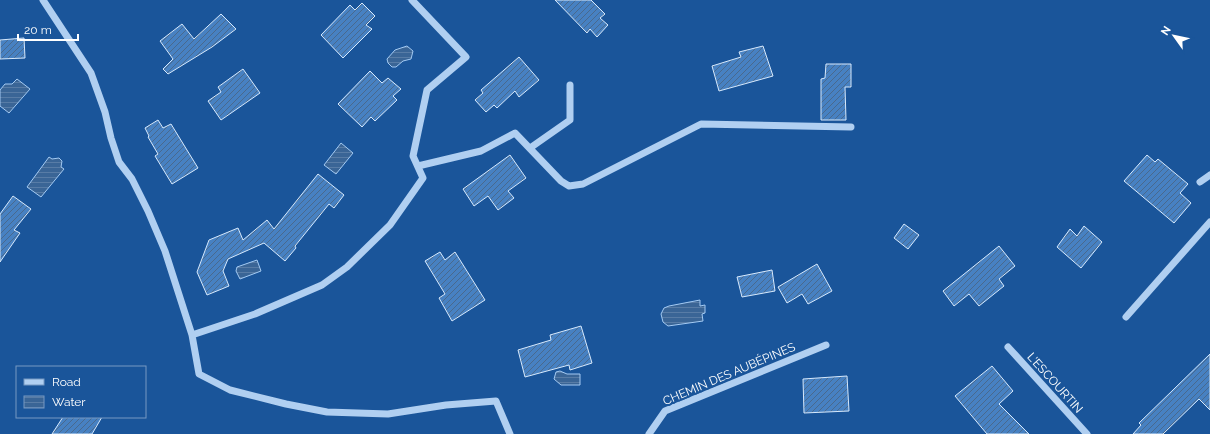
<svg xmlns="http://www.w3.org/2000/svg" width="1210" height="434" font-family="Raleway,sans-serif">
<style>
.water{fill:url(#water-rules);stroke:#a3caf3}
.building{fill:url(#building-hatch);stroke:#d7e9fc}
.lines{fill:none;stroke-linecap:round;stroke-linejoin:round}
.minor{stroke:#b0cff1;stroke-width:7}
.labels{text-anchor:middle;stroke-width:4;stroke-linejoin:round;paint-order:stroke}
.street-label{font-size:12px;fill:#fff;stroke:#1a559a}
</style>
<defs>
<pattern id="water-rules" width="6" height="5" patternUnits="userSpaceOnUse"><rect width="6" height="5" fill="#3a6596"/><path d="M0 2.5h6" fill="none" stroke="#587ca6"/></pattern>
<pattern id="building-hatch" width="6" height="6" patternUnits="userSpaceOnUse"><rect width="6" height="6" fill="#4781c2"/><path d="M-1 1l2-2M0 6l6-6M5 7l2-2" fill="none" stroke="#49698d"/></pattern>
</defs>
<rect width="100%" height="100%" fill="#1a559a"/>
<path class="water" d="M 407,46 L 413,51 L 411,59 L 403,61 L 396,67 L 392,67 L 388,63 L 387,59 L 395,50 Z
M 17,79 L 30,89 L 9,113 L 0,106 L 0,90 L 5,84 L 12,84 Z
M 341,143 L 353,153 L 336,174 L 324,165 Z
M 49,157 L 52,159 L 59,158 L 62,161 L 61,167 L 64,169 L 41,197 L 27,187 Z
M 257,260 L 261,271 L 240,279 L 236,271 L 237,267 Z
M 700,300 L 700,306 L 705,305 L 705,313 L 702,314 L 703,321 L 668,326 L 663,322 L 661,314 L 664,308 L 669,306 Z
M 560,371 L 567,374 L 580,374 L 580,385 L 561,385 L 554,379 L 556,372 Z"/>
<path class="building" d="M 555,0 L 591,0 L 605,14 L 600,18 L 608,25 L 597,37 L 590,29 L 587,33 Z
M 362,3 L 375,16 L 366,25 L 372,29 L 343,58 L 321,35 L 350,5 L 355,10 Z
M 221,14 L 236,29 L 212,47 L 168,74 L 163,69 L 173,59 L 160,41 L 182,24 L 194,39 Z
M 24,38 L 25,58 L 0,59 L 0,40 Z
M 763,46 L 773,76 L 719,91 L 712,66 L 741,57 L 739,52 Z
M 519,57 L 539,80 L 519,97 L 515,91 L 497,108 L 494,105 L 486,112 L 475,100 L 483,93 L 481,90 Z
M 826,64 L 851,64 L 851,87 L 845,87 L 846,120 L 821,120 L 821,79 L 825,78 Z
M 243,69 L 260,93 L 221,120 L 208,101 L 221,92 L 218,87 Z
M 370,71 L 382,83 L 388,78 L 401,89 L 393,96 L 397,100 L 375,121 L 371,117 L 362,127 L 338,104 Z
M 158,120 L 163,128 L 171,124 L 198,168 L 172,184 L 155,156 L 158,154 L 148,137 L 149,136 L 145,128 Z
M 510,155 L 526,178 L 508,191 L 514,198 L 498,210 L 488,196 L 474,206 L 463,189 Z
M 1147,155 L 1155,162 L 1158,159 L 1188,184 L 1180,193 L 1191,203 L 1174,223 L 1124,181 Z
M 318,174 L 344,195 L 334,208 L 329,204 L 295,246 L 296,248 L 285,261 L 264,243 L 228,259 L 223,271 L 229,286 L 207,295 L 197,272 L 209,240 L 238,228 L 243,240 L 267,220 L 274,229 Z
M 13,196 L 31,209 L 14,230 L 20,233 L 0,262 L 0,214 Z
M 904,224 L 919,235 L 908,249 L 894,238 Z
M 1084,226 L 1102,242 L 1081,268 L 1057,247 L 1070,229 L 1077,236 Z
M 999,246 L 1015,266 L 999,279 L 1004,286 L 979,306 L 969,294 L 954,306 L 943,291 Z
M 440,252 L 445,260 L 455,252 L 485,300 L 452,321 L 439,298 L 445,294 L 425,261 Z
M 817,264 L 832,291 L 808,304 L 802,294 L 787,303 L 778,287 Z
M 772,270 L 775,291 L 742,297 L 737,277 Z
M 581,326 L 592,363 L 570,370 L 569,365 L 525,377 L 518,350 L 551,340 L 550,335 Z
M 1210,354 L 1210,410 L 1199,399 L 1163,434 L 1133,434 L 1141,425 L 1139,423 Z
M 992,366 L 1013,391 L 999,404 L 1029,434 L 987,434 L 955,396 Z
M 847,376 L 849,411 L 804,413 L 803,379 Z
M 63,417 L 102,417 L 92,434 L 52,434 Z"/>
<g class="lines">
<path class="minor" d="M 43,0 L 91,73 L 105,112 L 111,138 L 119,162 L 132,179 L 148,211 L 165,251 L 192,335 L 199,374 L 230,390 L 286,404 L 327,412 L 388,414 L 446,405 L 496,401 L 510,434
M 530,148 L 570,120 L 570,85
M 418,166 L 481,151 L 515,133 L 561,181 L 569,186 L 583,184 L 701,124 L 851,127
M 1200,182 L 1210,175
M 1126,317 L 1210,222
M 192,335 L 255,314 L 322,285 L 347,267 L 390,225 L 423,178 L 413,156 L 427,90 L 466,57 L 412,0
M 1008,347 L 1087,434
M 649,434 L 665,411 L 826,345"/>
</g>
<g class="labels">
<g class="street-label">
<text transform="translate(729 374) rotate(-23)" y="4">CHEMIN DES AUBÉPINES</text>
<text transform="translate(1055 383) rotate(48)" y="4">L'ESCOURTIN</text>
</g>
</g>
<rect x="16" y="366" width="130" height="52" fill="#1a559a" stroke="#7699c2"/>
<rect x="24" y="379" width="20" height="6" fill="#b0cff1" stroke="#7699c2"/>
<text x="52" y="386" font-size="12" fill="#ffffff">Road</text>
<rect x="24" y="396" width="20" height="12" fill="url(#water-rules)" stroke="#7699c2"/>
<text x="52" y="406" font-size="12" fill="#ffffff">Water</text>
<g transform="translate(1174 36) rotate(303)" stroke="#1a559a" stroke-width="3" paint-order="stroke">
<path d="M0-3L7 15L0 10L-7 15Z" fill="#ffffff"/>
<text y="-6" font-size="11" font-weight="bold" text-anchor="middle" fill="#ffffff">N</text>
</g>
<path d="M18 34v6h60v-6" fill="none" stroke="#ffffff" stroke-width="2"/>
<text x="24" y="34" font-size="12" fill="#ffffff" stroke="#1a559a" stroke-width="3" paint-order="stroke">20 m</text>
</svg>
